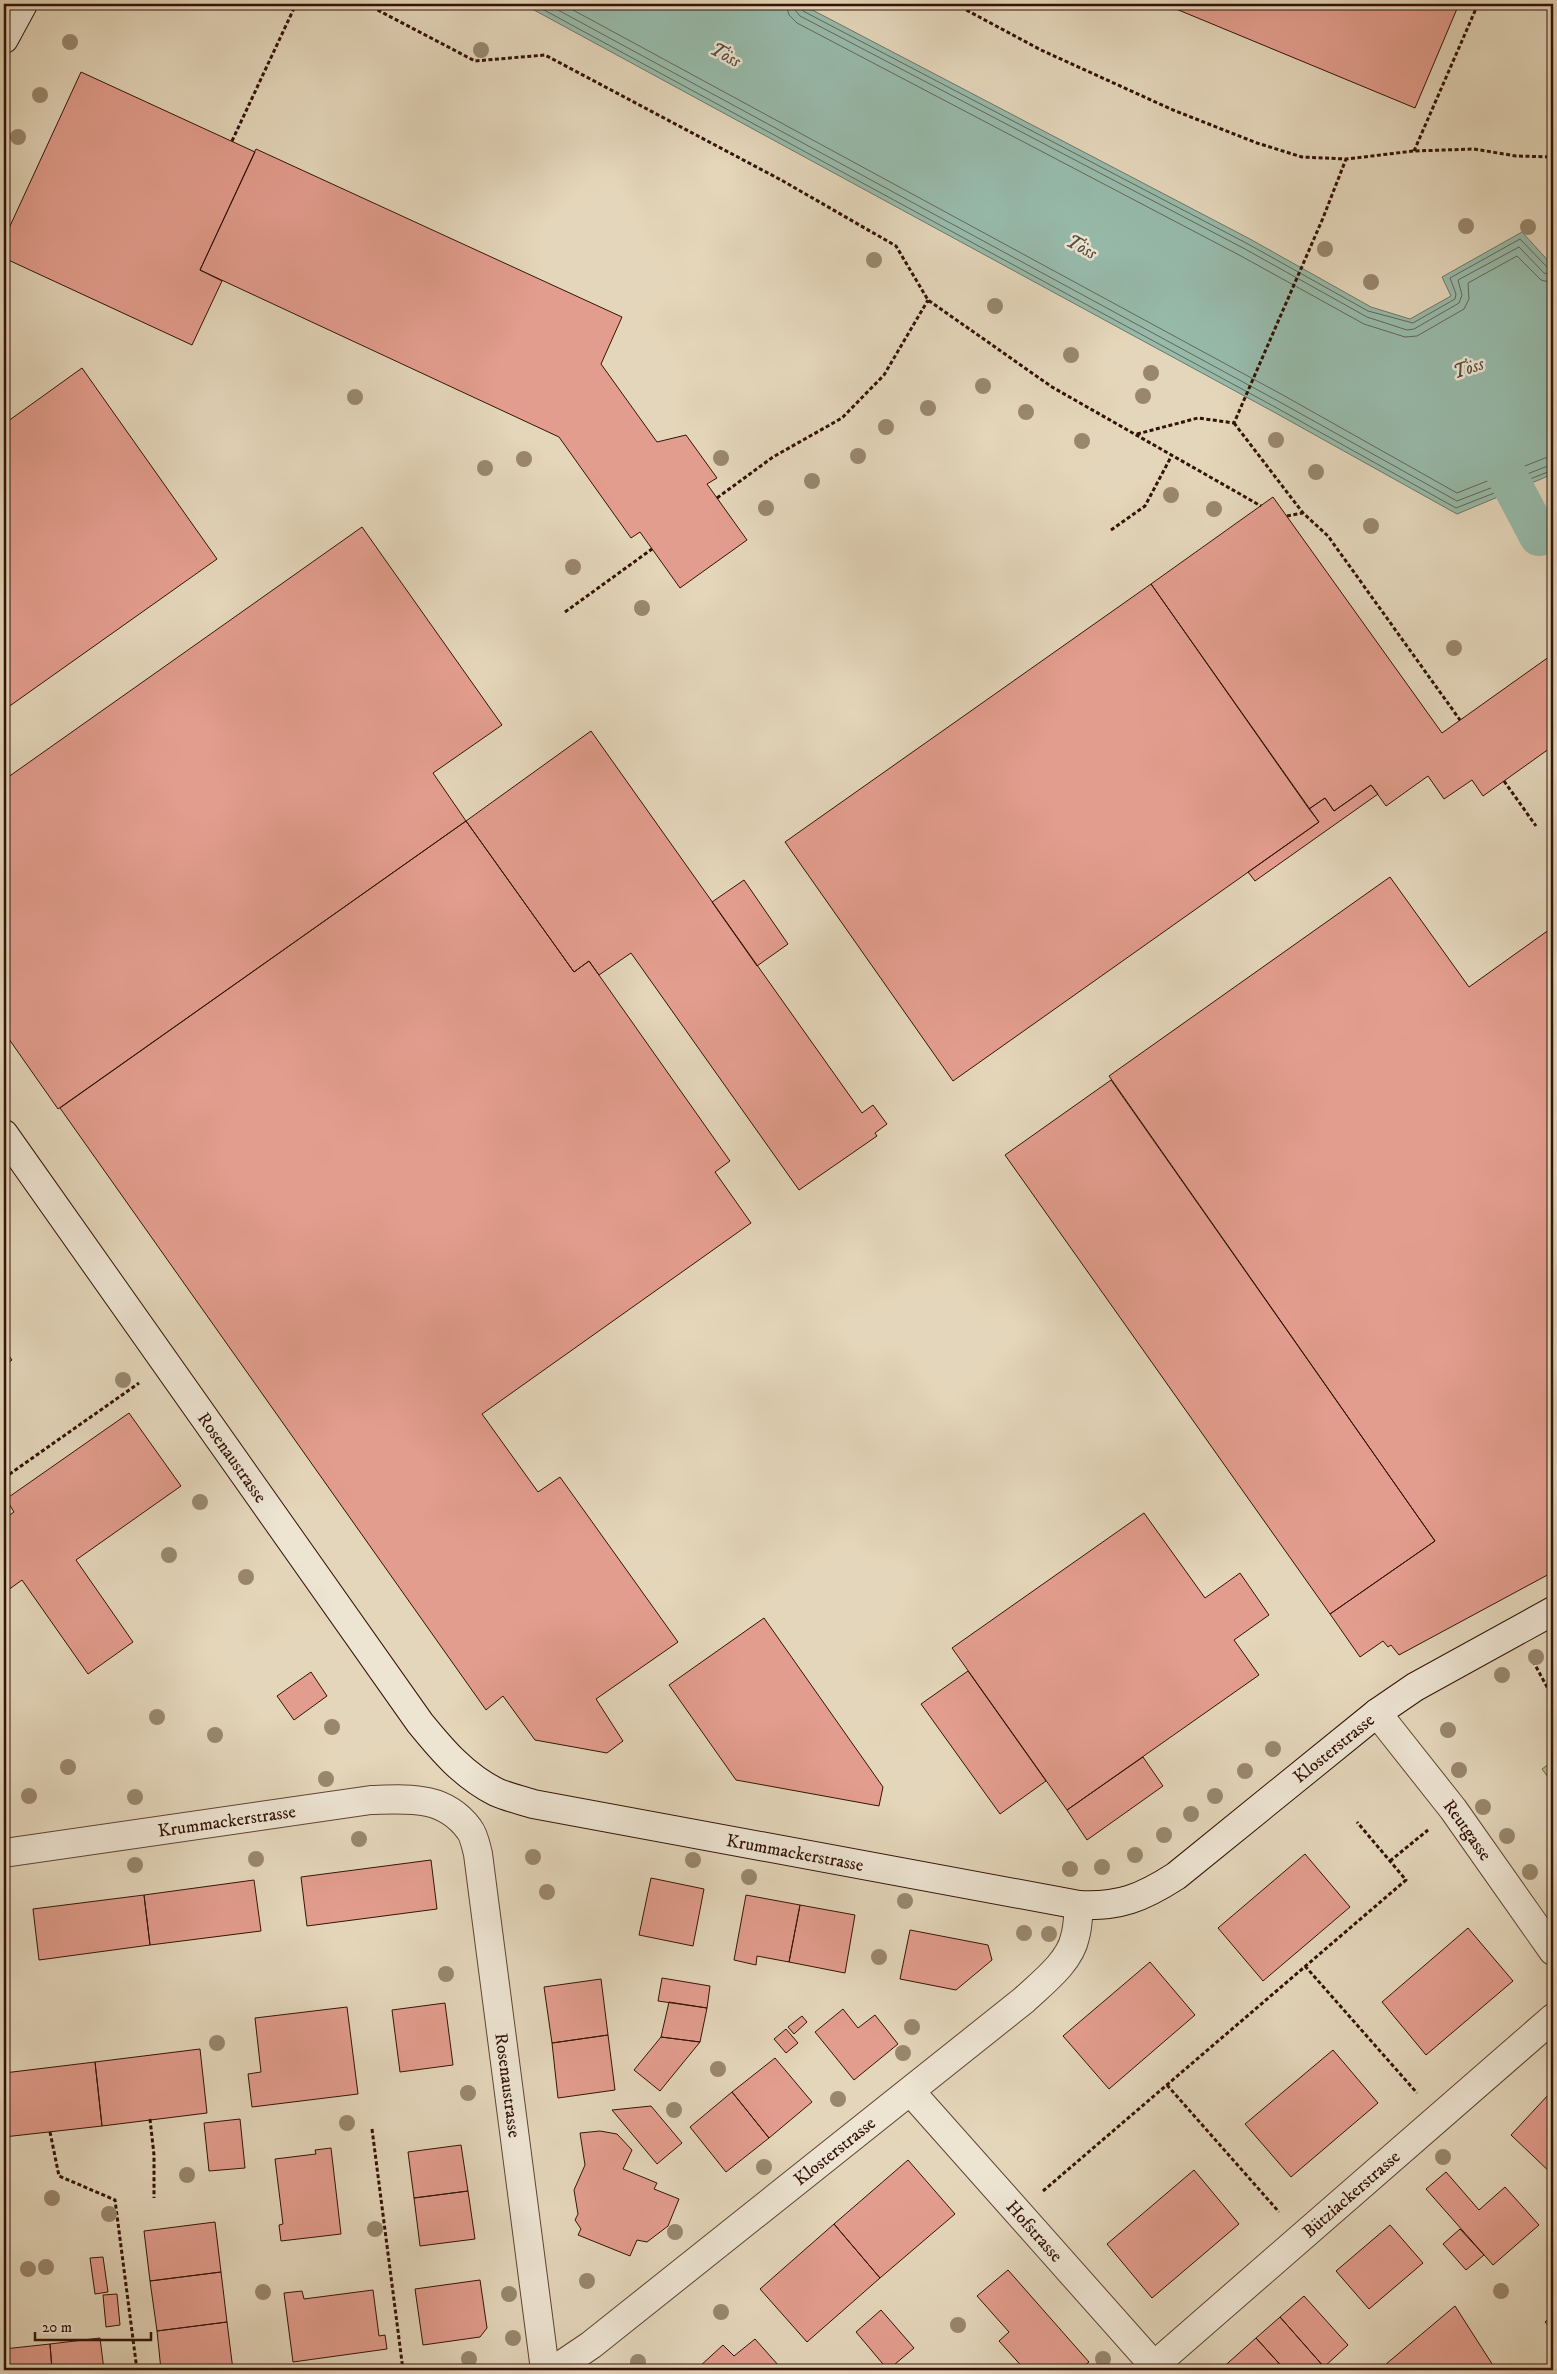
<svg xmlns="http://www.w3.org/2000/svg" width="1557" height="2374" font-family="'IM FELL DW Pica',serif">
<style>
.green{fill:#b7bd8d;stroke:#75684a}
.water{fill:#97baaa;stroke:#6f7768}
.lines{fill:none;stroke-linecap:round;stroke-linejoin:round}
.shore{stroke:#656658;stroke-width:1}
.canal{stroke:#97baaa;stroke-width:40}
.building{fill:#e39d8e;stroke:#331306}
.street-casing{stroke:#5f4433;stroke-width:30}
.secondary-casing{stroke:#331306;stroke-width:30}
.path{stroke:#331306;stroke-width:3;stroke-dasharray:4 2.5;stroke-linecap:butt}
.street{stroke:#ede4d2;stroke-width:28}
.secondary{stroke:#ede4d2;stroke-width:28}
.tree{fill:#99876d}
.labels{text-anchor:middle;stroke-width:5;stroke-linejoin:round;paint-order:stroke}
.street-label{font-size:18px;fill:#331306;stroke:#ede4d2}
.water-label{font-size:19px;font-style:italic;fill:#564d3f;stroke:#ede4d2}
</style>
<rect width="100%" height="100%" fill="#e4d6ba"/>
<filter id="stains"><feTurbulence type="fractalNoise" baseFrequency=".004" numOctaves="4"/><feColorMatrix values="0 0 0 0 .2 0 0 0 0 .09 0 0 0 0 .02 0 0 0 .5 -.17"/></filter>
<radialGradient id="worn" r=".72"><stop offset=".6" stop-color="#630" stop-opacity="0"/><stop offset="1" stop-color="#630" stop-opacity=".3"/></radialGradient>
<path class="green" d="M 1549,1764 L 1553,1770 L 1553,1784 L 1542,1769 Z"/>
<path class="water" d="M 523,4 L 801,4 L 1250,239 L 1371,307 L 1410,319 L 1451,296 L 1442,277 L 1522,232 L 1553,266 L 1553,474 L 1457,514 L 1272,411 Z"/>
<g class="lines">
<path class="shore" d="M 533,4 L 1275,407 L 1456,508 L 1553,470
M 547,4 L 1278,401 L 1457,501 L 1553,464
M 562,4 L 1281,394 L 1457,493 L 1545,458 L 1553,456
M 786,4 L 789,15 L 797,23 L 1241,256 L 1364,324 L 1405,337 L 1417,336 L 1464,309 L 1469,299 L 1468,283 L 1517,256 L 1541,280 L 1553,283
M 794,4 L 795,10 L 800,16 L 1245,249 L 1367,317 L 1407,330 L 1414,329 L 1459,303 L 1462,295 L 1458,280 L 1519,247 L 1544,273 L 1553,275
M 800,4 L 803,11 L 1248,244 L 1368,311 L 1413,323 L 1455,299 L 1456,294 L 1450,278 L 1520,239 L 1548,268 L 1553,269"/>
<path class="canal" d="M 1490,443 L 1539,536"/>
</g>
<path class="building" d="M 1164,4 L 1459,4 L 1415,108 Z
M 81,72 L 255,152 L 200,270 L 222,281 L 192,345 L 4,258 L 4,239 Z
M 256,149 L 622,317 L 601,364 L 657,442 L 686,435 L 717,478 L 707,484 L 747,540 L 680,588 L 640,532 L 631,538 L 559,437 L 200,270 Z
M 82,368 L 217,559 L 4,710 L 4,424 Z
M 1273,497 L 1442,733 L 1553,654 L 1553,746 L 1483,796 L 1472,780 L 1444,799 L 1428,776 L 1386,806 L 1371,785 L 1334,811 L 1325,798 L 1309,809 L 1151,584 Z
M 362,527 L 502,725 L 433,773 L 466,821 L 58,1109 L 4,1032 L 4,780 Z
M 1151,584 L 1319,822 L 953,1081 L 785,842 Z
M 591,731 L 862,1113 L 873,1105 L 887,1124 L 875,1133 L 877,1136 L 799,1190 L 631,953 L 599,975 L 589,961 L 574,972 L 466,821 Z
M 1371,785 L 1378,794 L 1255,881 L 1248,872 L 1319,822 L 1309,809 L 1325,798 L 1334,811 Z
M 466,821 L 574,972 L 589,961 L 730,1161 L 715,1172 L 751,1223 L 482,1414 L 538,1492 L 560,1477 L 678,1642 L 596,1699 L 623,1741 L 607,1753 L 535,1740 L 503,1696 L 486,1710 L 60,1108 Z
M 1390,877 L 1469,987 L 1553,927 L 1553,1572 L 1399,1655 L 1391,1645 L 1388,1647 L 1383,1641 L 1360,1657 L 1330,1614 L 1435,1541 L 1109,1076 Z
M 744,880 L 788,944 L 757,966 L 712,902 Z
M 1111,1080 L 1435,1541 L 1330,1614 L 1005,1155 Z
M 4,1349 L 12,1360 L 4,1366 Z
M 129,1413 L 181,1486 L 76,1560 L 133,1642 L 88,1674 L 22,1580 L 4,1593 L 4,1519 L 14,1512 L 6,1499 Z
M 1144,1513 L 1205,1598 L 1240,1573 L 1269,1615 L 1234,1640 L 1259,1675 L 1067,1810 L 952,1648 Z
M 764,1618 L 883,1787 L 879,1806 L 736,1780 L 669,1685 Z
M 968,1671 L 1046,1781 L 1000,1814 L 921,1704 Z
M 311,1672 L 327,1696 L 294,1720 L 277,1696 Z
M 1143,1757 L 1163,1786 L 1087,1840 L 1067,1810 Z
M 1305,1854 L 1350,1907 L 1263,1981 L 1218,1928 Z
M 431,1860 L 437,1909 L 307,1926 L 301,1877 Z
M 651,1878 L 704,1889 L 693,1946 L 639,1935 Z
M 254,1880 L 261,1931 L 150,1945 L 144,1895 Z
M 144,1895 L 150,1945 L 39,1960 L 33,1909 Z
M 746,1895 L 800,1905 L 789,1962 L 757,1956 L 756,1965 L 734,1960 Z
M 800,1905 L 855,1915 L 845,1973 L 789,1962 Z
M 1468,1928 L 1513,1981 L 1426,2055 L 1382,2002 Z
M 910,1930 L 988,1945 L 992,1960 L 956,1990 L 900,1979 Z
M 1150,1962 L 1195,2015 L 1109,2089 L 1063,2036 Z
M 662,1978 L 710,1986 L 707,2008 L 658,2001 Z
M 601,1979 L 608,2035 L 552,2043 L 544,1987 Z
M 669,2002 L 707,2008 L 700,2042 L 661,2037 Z
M 445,2003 L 453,2065 L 400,2072 L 392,2010 Z
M 347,2007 L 358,2094 L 252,2107 L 248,2074 L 261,2072 L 255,2018 Z
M 843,2009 L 858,2028 L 875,2015 L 898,2044 L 854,2080 L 815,2032 Z
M 802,2016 L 807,2022 L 794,2034 L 788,2027 Z
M 786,2029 L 798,2043 L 786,2053 L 774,2039 Z
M 608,2035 L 615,2090 L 558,2098 L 552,2043 Z
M 661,2037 L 700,2042 L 660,2091 L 634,2070 Z
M 200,2049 L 207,2113 L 102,2126 L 95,2062 Z
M 1333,2050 L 1378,2103 L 1291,2177 L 1245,2124 Z
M 775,2058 L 812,2102 L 769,2138 L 732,2092 Z
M 95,2062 L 102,2126 L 4,2137 L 4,2073 Z
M 732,2092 L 769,2138 L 726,2172 L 690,2127 Z
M 1550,2093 L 1553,2096 L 1553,2175 L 1511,2135 Z
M 651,2106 L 682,2143 L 657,2164 L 612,2110 Z
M 240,2119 L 245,2168 L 209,2171 L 204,2123 Z
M 600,2131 L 617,2134 L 632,2150 L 623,2169 L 657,2183 L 654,2189 L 679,2199 L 668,2226 L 647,2242 L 637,2240 L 630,2256 L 578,2235 L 581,2229 L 575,2220 L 578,2214 L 574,2190 L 585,2165 L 580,2133 Z
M 461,2145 L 468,2191 L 414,2198 L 408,2152 Z
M 331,2148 L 341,2234 L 281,2241 L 279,2225 L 283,2224 L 275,2159 L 316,2154 L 315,2150 Z
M 908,2160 L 955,2214 L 880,2278 L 834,2224 Z
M 1194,2170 L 1239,2224 L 1152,2298 L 1107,2244 Z
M 1446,2172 L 1479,2210 L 1505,2187 L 1539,2225 L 1493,2265 L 1426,2189 Z
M 468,2191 L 475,2239 L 420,2246 L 414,2198 Z
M 215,2222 L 221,2272 L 150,2281 L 144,2231 Z
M 834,2224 L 880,2278 L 807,2342 L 760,2289 Z
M 1390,2225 L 1423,2263 L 1369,2309 L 1336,2271 Z
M 1460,2229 L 1484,2255 L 1466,2270 L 1443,2244 Z
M 103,2257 L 108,2292 L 95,2294 L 90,2258 Z
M 1008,2270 L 1089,2362 L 1079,2370 L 1025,2370 L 999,2341 L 1009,2332 L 977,2296 Z
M 221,2272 L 227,2322 L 157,2331 L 150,2281 Z
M 480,2280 L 487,2328 L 480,2337 L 423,2345 L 415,2289 Z
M 373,2290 L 379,2336 L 385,2335 L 387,2349 L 293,2362 L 284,2293 L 302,2291 L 304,2299 Z
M 117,2294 L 120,2325 L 106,2327 L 103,2295 Z
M 1304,2296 L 1348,2345 L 1324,2367 L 1280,2317 Z
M 1455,2306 L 1496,2370 L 1379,2370 Z
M 881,2310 L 914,2348 L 888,2370 L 856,2332 Z
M 1553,2315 L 1553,2331 L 1545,2322 Z
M 1280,2317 L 1324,2367 L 1320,2370 L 1285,2370 L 1256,2338 Z
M 227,2322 L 233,2370 L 161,2370 L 157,2331 Z
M 100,2338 L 104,2370 L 52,2370 L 50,2344 Z
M 1256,2338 L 1285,2370 L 1220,2370 Z
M 755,2339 L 779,2366 L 774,2370 L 702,2370 L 699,2367 L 723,2345 L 734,2356 Z
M 50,2344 L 52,2370 L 4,2370 L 4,2349 Z"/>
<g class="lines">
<g class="street-casing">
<g id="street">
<path id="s1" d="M 1377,1713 L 1453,1809 L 1553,1951"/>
<path id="s2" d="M 4,1853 L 371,1800 C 408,1799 444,1795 469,1829 C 474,1835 476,1846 478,1854 L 545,2370"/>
<path id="s3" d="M 911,2092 L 1158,2370"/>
<path id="s4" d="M 554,2370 L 591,2345 L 1024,2000 C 1042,1983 1070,1962 1075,1937 C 1078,1927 1078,1916 1079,1905"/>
<path id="s5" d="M 1149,2370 L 1553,2018"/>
</g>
</g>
<g class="secondary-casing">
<g id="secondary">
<path d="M 4,39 L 23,4"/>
<path id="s6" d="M 4,1134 L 420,1723 C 442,1750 464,1776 496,1792 C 507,1797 521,1800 533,1804 L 1079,1905 C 1119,1907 1142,1898 1176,1876 L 1377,1713 L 1415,1687 L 1553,1611"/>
</g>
</g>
<path class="path" d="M 366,4 L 475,61 L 545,55 L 783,181 L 896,246 L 928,300 L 1052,387 L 1261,506
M 955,4 L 1041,50 L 1173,110 L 1257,143 L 1302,157 L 1346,159 L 1414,151 L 1474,149 L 1516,156 L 1553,157
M 232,141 L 296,4
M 1414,151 L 1478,4
M 1234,423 L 1303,513 L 1328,536 L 1460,720
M 1137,434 L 1198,418 L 1234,423 L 1323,218 L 1346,159
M 717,498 L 773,457 L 842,418 L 884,375 L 928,300
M 1287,516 L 1303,513
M 1111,530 L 1145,506 L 1172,455
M 565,612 L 652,549
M 1504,781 L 1536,826
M 4,1478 L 139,1383
M 1533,1661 L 1553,1698
M 1390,1861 L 1428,1830
M 1305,1966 L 1417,2093
M 1167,2085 L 1279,2212
M 150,2119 L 154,2155 L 154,2198
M 372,2129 L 403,2370
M 50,2132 L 59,2176 L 115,2200 L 137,2370
M 1043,2191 L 1406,1880 L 1357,1822"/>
<use href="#street" class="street"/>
<use href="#secondary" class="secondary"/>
</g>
<g class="tree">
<circle cx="70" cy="42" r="8"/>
<circle cx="481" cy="50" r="8"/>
<circle cx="40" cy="95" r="8"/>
<circle cx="18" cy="137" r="8"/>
<circle cx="1466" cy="226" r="8"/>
<circle cx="1528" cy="227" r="8"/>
<circle cx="1325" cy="249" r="8"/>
<circle cx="874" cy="260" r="8"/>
<circle cx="1371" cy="282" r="8"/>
<circle cx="995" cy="306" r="8"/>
<circle cx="1071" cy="355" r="8"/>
<circle cx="1151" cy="373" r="8"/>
<circle cx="983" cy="386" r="8"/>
<circle cx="1143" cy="396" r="8"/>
<circle cx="355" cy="397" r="8"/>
<circle cx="928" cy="408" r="8"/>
<circle cx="1026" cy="412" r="8"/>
<circle cx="886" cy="427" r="8"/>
<circle cx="1276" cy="440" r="8"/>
<circle cx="1082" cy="441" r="8"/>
<circle cx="858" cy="456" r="8"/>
<circle cx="721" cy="458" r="8"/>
<circle cx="524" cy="459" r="8"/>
<circle cx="485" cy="468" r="8"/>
<circle cx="1316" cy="472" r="8"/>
<circle cx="812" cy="481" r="8"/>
<circle cx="1171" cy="495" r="8"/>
<circle cx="766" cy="508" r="8"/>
<circle cx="1214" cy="509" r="8"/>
<circle cx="1371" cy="526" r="8"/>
<circle cx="573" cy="567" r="8"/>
<circle cx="642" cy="608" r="8"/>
<circle cx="1454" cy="648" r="8"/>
<circle cx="123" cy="1380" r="8"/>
<circle cx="200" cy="1502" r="8"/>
<circle cx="169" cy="1555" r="8"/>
<circle cx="246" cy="1577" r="8"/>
<circle cx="1536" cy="1657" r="8"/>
<circle cx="1502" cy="1675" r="8"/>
<circle cx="157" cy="1717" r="8"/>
<circle cx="332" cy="1727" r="8"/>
<circle cx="1448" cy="1730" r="8"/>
<circle cx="215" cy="1735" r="8"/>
<circle cx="1273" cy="1749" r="8"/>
<circle cx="68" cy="1767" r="8"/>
<circle cx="1459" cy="1770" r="8"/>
<circle cx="1245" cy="1771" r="8"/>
<circle cx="326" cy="1779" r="8"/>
<circle cx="29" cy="1796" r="8"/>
<circle cx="1215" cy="1796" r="8"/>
<circle cx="135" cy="1797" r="8"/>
<circle cx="1483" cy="1807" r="8"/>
<circle cx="1191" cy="1814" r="8"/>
<circle cx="1164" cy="1835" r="8"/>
<circle cx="1507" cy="1836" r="8"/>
<circle cx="359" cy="1839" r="8"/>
<circle cx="1135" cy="1855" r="8"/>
<circle cx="533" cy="1857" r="8"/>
<circle cx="256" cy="1859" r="8"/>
<circle cx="693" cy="1860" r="8"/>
<circle cx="135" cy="1865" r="8"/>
<circle cx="1102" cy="1867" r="8"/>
<circle cx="1070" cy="1869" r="8"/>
<circle cx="1530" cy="1872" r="8"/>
<circle cx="749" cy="1877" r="8"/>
<circle cx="547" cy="1892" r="8"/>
<circle cx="905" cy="1901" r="8"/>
<circle cx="1024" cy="1933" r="8"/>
<circle cx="1049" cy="1934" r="8"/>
<circle cx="879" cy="1957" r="8"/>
<circle cx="446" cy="1974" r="8"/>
<circle cx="912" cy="2027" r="8"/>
<circle cx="217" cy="2043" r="8"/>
<circle cx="903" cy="2053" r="8"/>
<circle cx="718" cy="2069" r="8"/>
<circle cx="468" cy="2093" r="8"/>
<circle cx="838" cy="2099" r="8"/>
<circle cx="674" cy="2110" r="8"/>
<circle cx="347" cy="2123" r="8"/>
<circle cx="1443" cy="2157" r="8"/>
<circle cx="764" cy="2167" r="8"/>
<circle cx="187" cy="2175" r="8"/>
<circle cx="52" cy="2198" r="8"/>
<circle cx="109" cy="2214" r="8"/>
<circle cx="375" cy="2229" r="8"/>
<circle cx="675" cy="2232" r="8"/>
<circle cx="46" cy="2267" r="8"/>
<circle cx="28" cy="2269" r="8"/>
<circle cx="587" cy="2281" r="8"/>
<circle cx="1501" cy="2291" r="8"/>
<circle cx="263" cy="2292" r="8"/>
<circle cx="509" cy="2294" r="8"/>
<circle cx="721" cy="2312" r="8"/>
<circle cx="958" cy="2325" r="8"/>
<circle cx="513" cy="2338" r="8"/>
<circle cx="469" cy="2359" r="8"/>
<circle cx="1103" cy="2359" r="8"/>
<circle cx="638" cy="2362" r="8"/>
</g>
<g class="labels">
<g class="street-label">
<text dy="6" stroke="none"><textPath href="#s6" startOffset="396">Rosenaustrasse</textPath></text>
<text dy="6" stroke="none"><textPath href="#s6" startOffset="1725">Klosterstrasse</textPath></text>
<text dy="6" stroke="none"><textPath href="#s2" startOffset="225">Krummackerstrasse</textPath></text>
<text dy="6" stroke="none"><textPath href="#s1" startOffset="148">Reutgasse</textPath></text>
<text dy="6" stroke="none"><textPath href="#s6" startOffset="1130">Krummackerstrasse</textPath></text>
<text dy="6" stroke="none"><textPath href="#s2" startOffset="738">Rosenaustrasse</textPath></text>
<text dy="6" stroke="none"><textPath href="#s4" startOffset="356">Klosterstrasse</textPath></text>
<text dy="6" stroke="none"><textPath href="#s5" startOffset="268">Bütziackerstrasse</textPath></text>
<text dy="6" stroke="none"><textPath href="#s3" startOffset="186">Hofstrasse</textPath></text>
</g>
<g class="water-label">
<text transform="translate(726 54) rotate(28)" y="7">Töss</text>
<text transform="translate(1082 246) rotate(28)" y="7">Töss</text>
<text transform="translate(1468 367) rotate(-19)" y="7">Töss</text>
</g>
</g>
<rect width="1557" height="2374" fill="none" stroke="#e4d6ba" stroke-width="20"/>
<rect x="5" y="5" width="1547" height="2364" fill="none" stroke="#331306" stroke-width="2.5"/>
<rect x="10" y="10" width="1537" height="2354" fill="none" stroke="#331306"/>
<path d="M35 2332v8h116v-8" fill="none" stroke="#331306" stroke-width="2.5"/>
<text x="42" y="2332" font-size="15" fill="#331306" stroke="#ede4d2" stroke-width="4" paint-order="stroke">20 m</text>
<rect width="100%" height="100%" filter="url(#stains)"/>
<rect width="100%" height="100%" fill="url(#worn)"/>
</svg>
